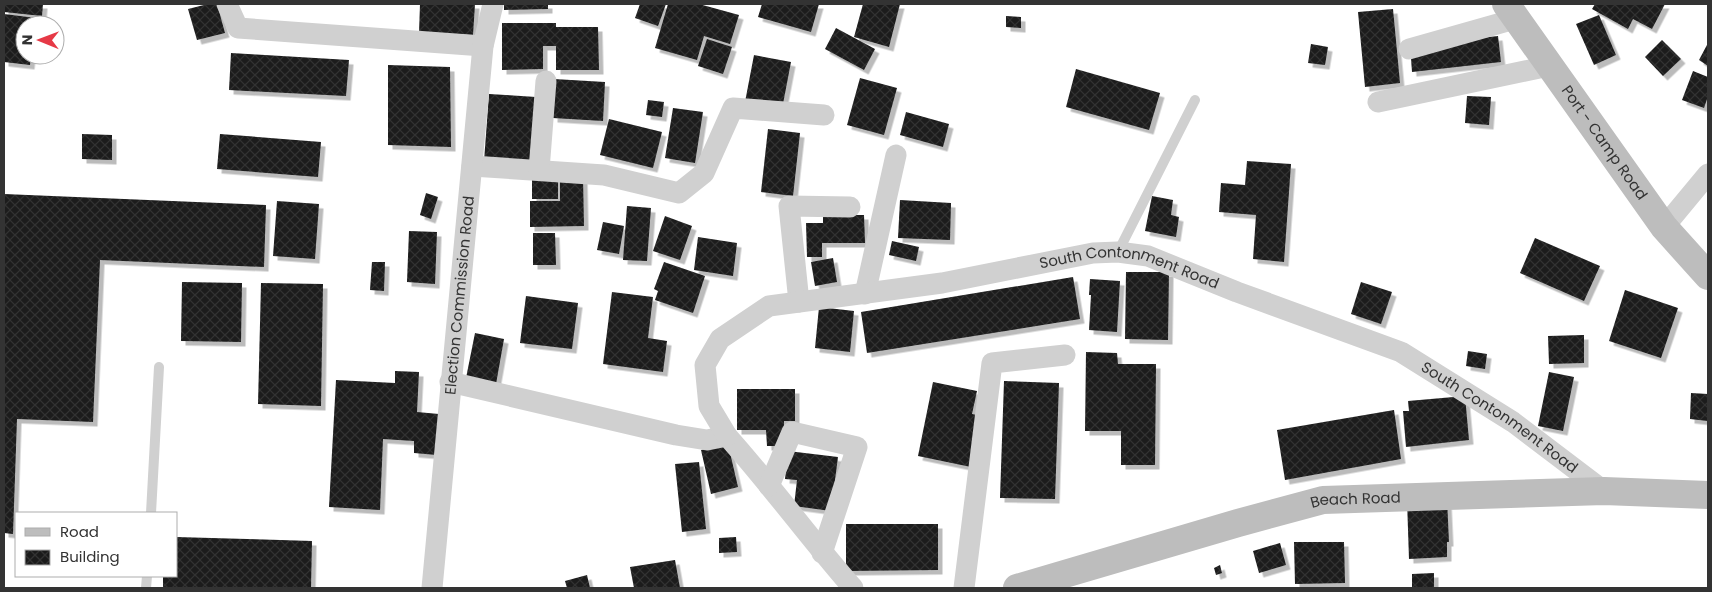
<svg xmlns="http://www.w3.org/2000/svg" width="1712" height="592" font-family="Poppins,sans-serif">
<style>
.building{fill:url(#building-cross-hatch);filter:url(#shadow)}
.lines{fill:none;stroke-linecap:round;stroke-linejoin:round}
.lane{stroke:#d0d0d0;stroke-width:10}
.street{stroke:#d0d0d0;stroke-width:21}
.secondary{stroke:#bdbdbd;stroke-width:28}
.labels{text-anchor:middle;stroke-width:5;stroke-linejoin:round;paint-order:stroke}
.street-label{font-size:15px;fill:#333;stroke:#fff}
</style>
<defs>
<pattern id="building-cross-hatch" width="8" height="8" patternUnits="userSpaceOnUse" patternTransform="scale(1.25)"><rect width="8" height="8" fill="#1a1a1a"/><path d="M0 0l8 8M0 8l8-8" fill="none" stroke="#333"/></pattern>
<filter id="shadow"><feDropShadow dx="4.5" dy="4.5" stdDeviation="0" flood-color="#0004"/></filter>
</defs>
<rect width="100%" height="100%" fill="#fff"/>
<path class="building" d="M 4,4 L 43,4 L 42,16 L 4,12 Z
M 208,4 L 217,4 L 225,33 L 197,40 L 188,9 Z
M 420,4 L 475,4 L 473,35 L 419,33 Z
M 504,4 L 548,4 L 548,9 L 504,10 Z
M 640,4 L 666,4 L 658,26 L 635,18 Z
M 668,4 L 699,4 L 739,15 L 730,44 L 704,36 L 697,60 L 655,48 Z
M 762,4 L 819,4 L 811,32 L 758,17 Z
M 863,4 L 900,4 L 889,47 L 854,37 Z
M 1595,4 L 1665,4 L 1652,29 L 1633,19 L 1628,29 L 1592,9 Z
M 1393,9 L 1400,83 L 1365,87 L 1358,12 Z
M 4,14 L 36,18 L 35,25 L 25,25 L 25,55 L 31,55 L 30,65 L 4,62 Z
M 1599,15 L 1616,55 L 1594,65 L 1576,24 Z
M 1006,16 L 1021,17 L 1021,28 L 1006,27 Z
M 502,23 L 556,23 L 556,27 L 598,27 L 599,70 L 556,70 L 556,46 L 543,46 L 543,69 L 502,70 Z
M 836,28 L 875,49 L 864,70 L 825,49 Z
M 1498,36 L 1501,62 L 1412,72 L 1410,45 Z
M 707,39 L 732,47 L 723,74 L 698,66 Z
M 1662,40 L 1681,59 L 1663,76 L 1645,57 Z
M 1708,43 L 1708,66 L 1699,60 Z
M 1311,44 L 1328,47 L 1325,65 L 1308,63 Z
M 231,53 L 349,60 L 346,96 L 229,90 Z
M 754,55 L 791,62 L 782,109 L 745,102 Z
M 388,65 L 450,67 L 451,147 L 388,145 Z
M 1076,69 L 1160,93 L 1149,130 L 1066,107 Z
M 1693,71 L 1708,77 L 1708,96 L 1704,108 L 1682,100 Z
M 860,78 L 897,88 L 884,135 L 847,125 Z
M 554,79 L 605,82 L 603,121 L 553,118 Z
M 489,94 L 536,97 L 531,165 L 484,161 Z
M 1467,96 L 1491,97 L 1489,125 L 1465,123 Z
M 648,100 L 664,102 L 662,117 L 646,115 Z
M 673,108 L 703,112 L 695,163 L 665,158 Z
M 906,112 L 949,124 L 943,147 L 900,135 Z
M 609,119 L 662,132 L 653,168 L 600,155 Z
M 768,129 L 800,133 L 793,196 L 761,192 Z
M 82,134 L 112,135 L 112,160 L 82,159 Z
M 220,134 L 321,142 L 318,177 L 217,169 Z
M 1247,161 L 1291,164 L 1284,262 L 1253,259 L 1256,215 L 1219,212 L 1221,183 L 1245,185 Z
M 532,176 L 558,176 L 558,199 L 532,199 Z
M 583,177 L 584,226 L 530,227 L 530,201 L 560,201 L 560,178 Z
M 426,193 L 438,197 L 431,219 L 420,215 Z
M 4,194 L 266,205 L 264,267 L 100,260 L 93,422 L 17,419 L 13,534 L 4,533 Z
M 1152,196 L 1173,200 L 1171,215 L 1179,217 L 1176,237 L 1145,231 Z
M 900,200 L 951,203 L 950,240 L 898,238 Z
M 277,201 L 319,204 L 315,259 L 273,256 Z
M 627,206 L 651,208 L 647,261 L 623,260 Z
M 823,215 L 864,215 L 865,243 L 822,243 L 822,257 L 807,257 L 806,223 L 823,223 Z
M 665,216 L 692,226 L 680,260 L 653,251 Z
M 603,222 L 624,226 L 619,254 L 597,250 Z
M 409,231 L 437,232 L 435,284 L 407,282 Z
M 533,233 L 555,233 L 556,265 L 533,265 Z
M 698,237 L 737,243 L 733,276 L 694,270 Z
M 1535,238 L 1600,266 L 1584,301 L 1520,273 Z
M 892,241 L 919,247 L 916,261 L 889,255 Z
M 833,258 L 837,282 L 815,286 L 811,262 Z
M 372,262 L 385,262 L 384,291 L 370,290 Z
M 664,262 L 705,276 L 693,313 L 655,300 L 658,291 L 654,289 Z
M 1126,272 L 1169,272 L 1168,340 L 1125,339 Z
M 1073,277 L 1080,319 L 867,353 L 861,312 Z
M 1090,279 L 1120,281 L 1117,332 L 1089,330 L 1091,295 L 1089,295 Z
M 182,282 L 242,283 L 241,342 L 181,341 Z
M 1361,282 L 1392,292 L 1381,324 L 1351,314 Z
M 261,283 L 323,284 L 321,406 L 258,404 Z
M 1625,290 L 1678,308 L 1661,358 L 1609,341 Z
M 612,292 L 653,297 L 648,338 L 667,341 L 663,372 L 603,364 Z
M 526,296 L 578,303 L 572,349 L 520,343 Z
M 819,307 L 854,311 L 850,352 L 815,348 Z
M 475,333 L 504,339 L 496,384 L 466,378 Z
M 1584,335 L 1584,363 L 1549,364 L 1548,336 Z
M 1468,351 L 1487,354 L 1485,369 L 1466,366 Z
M 1086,352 L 1117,353 L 1118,364 L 1156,364 L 1155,465 L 1121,465 L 1121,431 L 1085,431 Z
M 395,371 L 419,372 L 417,412 L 439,414 L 437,455 L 414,453 L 414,441 L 383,439 L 380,510 L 329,507 L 336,380 L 395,383 Z
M 1549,372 L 1574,377 L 1563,431 L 1538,426 Z
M 1004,381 L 1059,383 L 1055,499 L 1000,498 Z
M 933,382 L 977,391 L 972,414 L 982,416 L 971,467 L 918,456 Z
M 737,389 L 795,389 L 795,421 L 784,421 L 784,446 L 767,446 L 766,430 L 737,430 Z
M 1691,393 L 1708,394 L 1708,421 L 1690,419 Z
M 1465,396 L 1469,440 L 1406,447 L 1403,411 L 1409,411 L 1408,401 Z
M 1394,410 L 1401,459 L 1285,480 L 1277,430 Z
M 728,444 L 738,487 L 711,494 L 701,450 Z
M 788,451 L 838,457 L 831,511 L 794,506 L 797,480 L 785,479 Z
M 699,462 L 706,529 L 682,532 L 675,464 Z
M 1447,499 L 1449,542 L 1447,542 L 1447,557 L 1409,559 L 1407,500 Z
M 846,524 L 938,524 L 938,570 L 846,571 Z
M 176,537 L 312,541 L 311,588 L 163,587 L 163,576 L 176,576 Z
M 736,537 L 737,552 L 719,553 L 719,538 Z
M 1294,542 L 1344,542 L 1345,583 L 1295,584 Z
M 1280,543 L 1286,565 L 1259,573 L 1253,551 Z
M 675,560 L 680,588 L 634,588 L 630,567 Z
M 1220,565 L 1222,573 L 1216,575 L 1214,568 Z
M 1434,573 L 1434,588 L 1412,588 L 1412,574 Z
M 587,575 L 590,588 L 567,588 L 565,581 Z"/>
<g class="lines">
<path class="lane" d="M 1118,252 L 1195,100
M 151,513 L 159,367
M 146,588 L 147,576"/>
<g class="street">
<path d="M 227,4 L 238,28 L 483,46"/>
<path d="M 1409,49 L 1515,19"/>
<path d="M 1378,102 L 1549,66"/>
<path d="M 472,166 L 604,175 L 679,193 L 704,173 L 733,108 L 824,115"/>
<path d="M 539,170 L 546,81"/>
<path d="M 1664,227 L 1708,174"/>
<path d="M 865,294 L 896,155"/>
<path d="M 799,302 L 789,206 L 850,207"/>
<path d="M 450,382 L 676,435 L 707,440 L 727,436 C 771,485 810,539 853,588"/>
<path id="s1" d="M 727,436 L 709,406 L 705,365 L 720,339 L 769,306 L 942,283 L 1093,253 L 1118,252 L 1148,256 L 1237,292 L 1401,352 L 1513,422 L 1604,491"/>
<path d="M 769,486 L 792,432 L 857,447 L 822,553"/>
<path id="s2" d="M 432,588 L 483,46 L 493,4"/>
<path d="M 964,588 L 992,363 L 1065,355"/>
</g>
<g class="secondary">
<path id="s3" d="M 1506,4 L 1664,227 L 1708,276"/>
<path id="s4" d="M 1017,588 L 1238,523 L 1323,500 L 1604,491 L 1708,495"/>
</g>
</g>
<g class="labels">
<g class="street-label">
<text dy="5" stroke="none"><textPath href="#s3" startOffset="170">Port - Camp Road</textPath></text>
<text dy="5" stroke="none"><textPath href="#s1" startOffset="532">South Contonment Road</textPath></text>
<text dy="5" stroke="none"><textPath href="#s2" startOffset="294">Election Commission Road</textPath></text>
<text dy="5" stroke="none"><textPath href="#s1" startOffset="938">South Contonment Road</textPath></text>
<text dy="5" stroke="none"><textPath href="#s4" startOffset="351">Beach Road</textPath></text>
</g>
</g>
<rect width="1712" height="592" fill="none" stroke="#333333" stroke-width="10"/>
<rect x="15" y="512" width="162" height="65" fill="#ffffff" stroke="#adadad"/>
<rect x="25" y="528" width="25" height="8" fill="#bdbdbd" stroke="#adadad"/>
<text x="60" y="537" font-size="15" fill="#333333">Road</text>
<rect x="25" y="550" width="25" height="15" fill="url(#building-cross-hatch)" stroke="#adadad"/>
<text x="60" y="562" font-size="15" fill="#333333">Building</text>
<g transform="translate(40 40) rotate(271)"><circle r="24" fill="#ffffff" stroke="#adadad"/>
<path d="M0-4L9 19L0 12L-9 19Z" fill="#e63946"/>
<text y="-8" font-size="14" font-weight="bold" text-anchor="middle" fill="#333333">N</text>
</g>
</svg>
